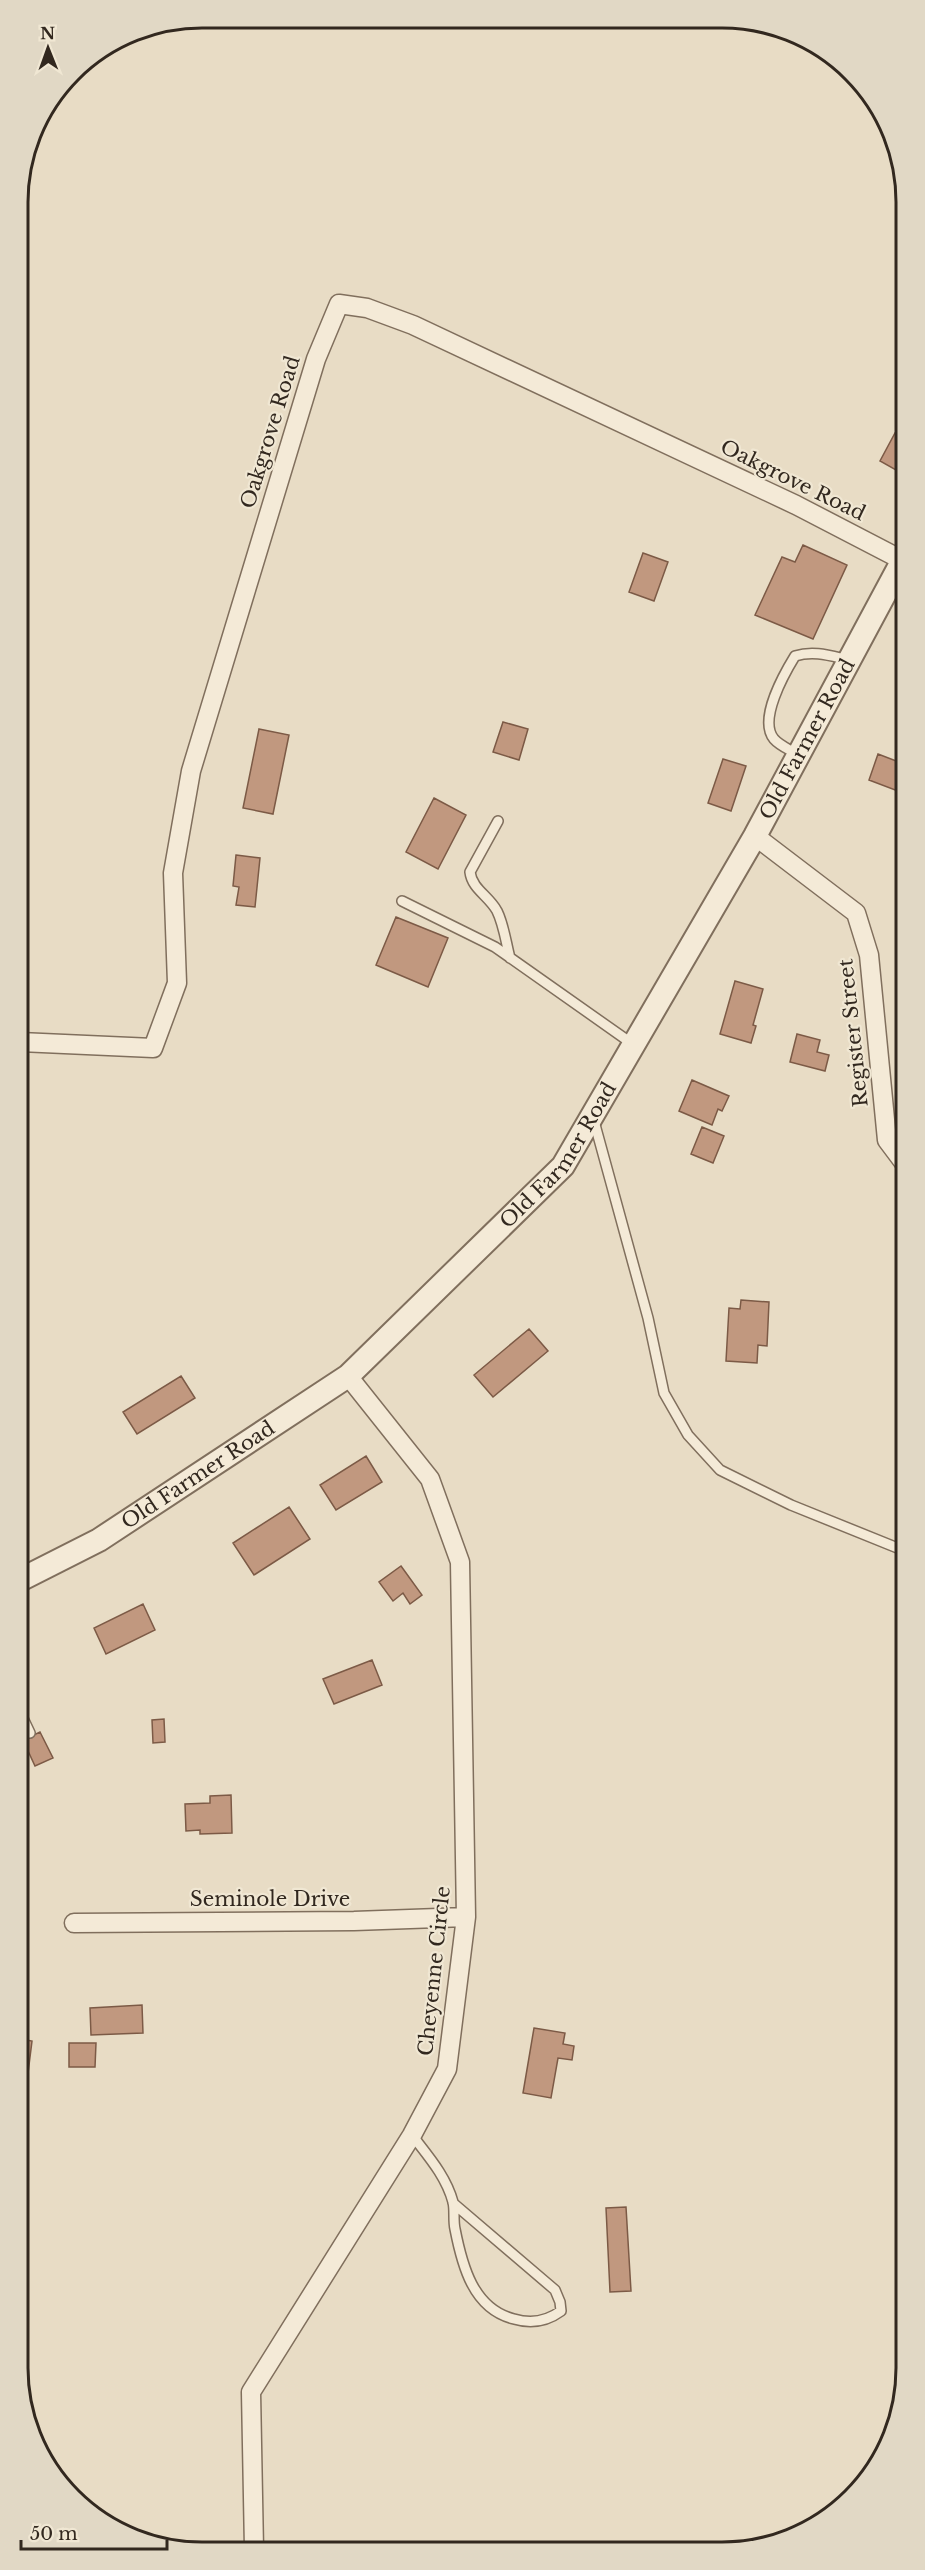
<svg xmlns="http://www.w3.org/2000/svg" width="925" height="2570" font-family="'Libre Baskerville',serif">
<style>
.building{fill:#c1987f;stroke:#7c5a46;stroke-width:1.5}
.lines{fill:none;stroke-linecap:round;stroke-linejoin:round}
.service-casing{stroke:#806f5d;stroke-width:12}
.minor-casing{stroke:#806f5d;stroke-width:21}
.tertiary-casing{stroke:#806f5d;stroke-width:26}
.service{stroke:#f4ead7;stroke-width:9}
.minor{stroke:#f4ead7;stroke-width:18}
.tertiary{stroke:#f4ead7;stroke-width:22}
.labels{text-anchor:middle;stroke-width:4.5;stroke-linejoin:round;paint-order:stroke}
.street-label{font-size:20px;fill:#32281f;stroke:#f0e7d3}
.rim{fill:none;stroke:#32281f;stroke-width:3}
</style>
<rect width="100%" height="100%" fill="#e8dcc5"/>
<path class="building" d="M 904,423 L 904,471 L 903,474 L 880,461 L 895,433 L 897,434 Z
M 803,545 L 847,565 L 813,639 L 755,615 L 782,557 L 795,562 Z
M 643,553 L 668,562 L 654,601 L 629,592 Z
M 503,722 L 528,729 L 519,760 L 493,752 Z
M 259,729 L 289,735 L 273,814 L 243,808 Z
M 878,754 L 904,764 L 903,793 L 869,780 Z
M 723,759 L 746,766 L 731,811 L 708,803 Z
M 434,798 L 466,815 L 438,869 L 406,852 Z
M 236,855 L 260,858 L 255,907 L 236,905 L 239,887 L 233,886 Z
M 396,917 L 448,938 L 428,987 L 376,965 Z
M 735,981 L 763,989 L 753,1025 L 756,1026 L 751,1043 L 720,1034 Z
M 797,1034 L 820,1040 L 817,1052 L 829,1055 L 825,1071 L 790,1062 Z
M 692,1080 L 729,1096 L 722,1111 L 718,1109 L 712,1125 L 679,1111 Z
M 702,1127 L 724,1136 L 713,1163 L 691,1154 Z
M 741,1300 L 769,1302 L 767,1346 L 758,1345 L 757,1363 L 726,1361 L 729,1308 L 740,1309 Z
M 529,1329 L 548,1351 L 493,1397 L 474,1375 Z
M 181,1376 L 195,1398 L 137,1434 L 123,1412 Z
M 366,1456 L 382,1482 L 336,1510 L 320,1485 Z
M 289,1507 L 310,1539 L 254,1575 L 233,1543 Z
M 401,1566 L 422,1595 L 410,1604 L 403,1593 L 393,1601 L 379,1582 Z
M 143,1604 L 155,1630 L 106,1654 L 94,1628 Z
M 372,1660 L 382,1685 L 334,1704 L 323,1679 Z
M 164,1719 L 165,1742 L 153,1743 L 152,1720 Z
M 40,1732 L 53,1758 L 35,1766 L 23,1740 Z
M 231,1795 L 232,1833 L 200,1834 L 200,1830 L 186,1831 L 185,1804 L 210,1803 L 210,1796 Z
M 142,2005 L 143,2033 L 91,2035 L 90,2008 Z
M 534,2028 L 565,2033 L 563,2044 L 574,2046 L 572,2060 L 558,2058 L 551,2098 L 523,2093 Z
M 21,2039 L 32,2041 L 27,2081 L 21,2081 Z
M 69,2043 L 96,2043 L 95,2067 L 69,2067 Z
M 626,2207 L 631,2291 L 610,2292 L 606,2208 Z"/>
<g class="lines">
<g class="service-casing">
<path id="service" d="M 798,755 C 791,750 780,746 774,739 C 758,720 784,674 795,656 C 814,650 831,656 849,660
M 498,821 L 470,872 C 472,889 489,896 497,911 C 504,925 506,943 510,958
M 402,901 L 495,947 L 634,1045
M 594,1121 L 648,1318 L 664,1393 L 688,1435 L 720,1470 L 791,1505 L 905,1551
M 21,1714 L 30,1733
M 412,2135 C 428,2156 446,2176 453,2202 C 455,2210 453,2220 455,2229 C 462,2265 473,2309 514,2319 C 531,2324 546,2322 561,2311 L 560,2302 L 555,2290 L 453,2203"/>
</g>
<g class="minor-casing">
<path id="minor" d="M 755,836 L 856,913 L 869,955 L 887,1140 L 905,1164
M 20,1042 L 153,1048 L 177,983 L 173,873 L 191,771 L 316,359 L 339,304 L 367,308 L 413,325 L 796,505 L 902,560
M 74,1923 L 354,1921 L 466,1917
M 254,2549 L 251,2392 L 412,2135 L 447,2069 L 466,1917 L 460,1562 L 430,1479 L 348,1376"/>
</g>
<g class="tertiary-casing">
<g id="tertiary">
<path id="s1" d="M 20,1580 L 99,1540 L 348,1376 L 563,1166 L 755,836 L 904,558"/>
</g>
</g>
<use href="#service" class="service"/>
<use href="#minor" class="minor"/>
<use href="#tertiary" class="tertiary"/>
</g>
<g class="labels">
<g class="street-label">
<text transform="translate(270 432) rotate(-73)" y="7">Oakgrove Road</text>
<text transform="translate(793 480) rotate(26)" y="7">Oakgrove Road</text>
<text dy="7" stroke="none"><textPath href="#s1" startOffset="1179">Old Farmer Road</textPath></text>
<text transform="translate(853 1033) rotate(-96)" y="7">Register Street</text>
<text dy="7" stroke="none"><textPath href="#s1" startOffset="693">Old Farmer Road</textPath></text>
<text dy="7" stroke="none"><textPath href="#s1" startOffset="207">Old Farmer Road</textPath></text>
<text x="270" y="1906">Seminole Drive</text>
<text transform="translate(434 1971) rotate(-84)" y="7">Cheyenne Circle</text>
</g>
</g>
<path d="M0 0H925V2570H0ZM202 28H722A174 174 0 0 1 896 202V2368A174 174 0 0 1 722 2542H202A174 174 0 0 1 28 2368V202A174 174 0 0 1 202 28Z" fill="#e1d8c5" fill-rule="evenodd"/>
<path class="rim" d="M202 28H722A174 174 0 0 1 896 202V2368A174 174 0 0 1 722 2542H202A174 174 0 0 1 28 2368V202A174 174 0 0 1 202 28Z"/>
<g transform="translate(48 48) rotate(359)" stroke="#f0e7d3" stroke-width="4.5" paint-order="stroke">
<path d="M0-4.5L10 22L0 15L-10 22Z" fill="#32281f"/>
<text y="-9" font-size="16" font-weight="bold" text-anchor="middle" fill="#32281f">N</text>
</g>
<path d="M21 2540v9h146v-9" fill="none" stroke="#32281f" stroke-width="3"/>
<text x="30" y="2540" font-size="18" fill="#32281f" stroke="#f0e7d3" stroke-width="4.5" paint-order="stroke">50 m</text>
</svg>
